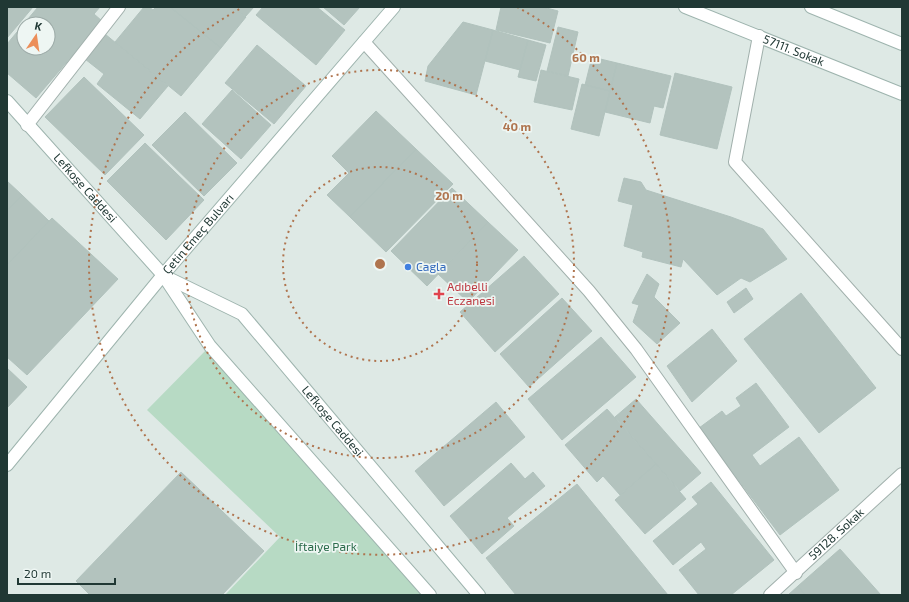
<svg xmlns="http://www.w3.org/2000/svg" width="909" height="602" font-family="'Exo 2',sans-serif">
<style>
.green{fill:#b7dac4}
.building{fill:#b3c3be;stroke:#b1c2bd;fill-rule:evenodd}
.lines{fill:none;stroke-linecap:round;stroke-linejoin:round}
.street-casing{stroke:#a1b0ac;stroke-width:14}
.secondary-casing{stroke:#9eb4ae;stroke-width:14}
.street{stroke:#fff;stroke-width:12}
.secondary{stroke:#fff;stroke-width:12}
.ring{fill:none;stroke:#af744e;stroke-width:2;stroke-dasharray:2 4}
.shop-dot{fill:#3f7fe0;stroke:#eef6f3;stroke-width:1.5}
.health-dot{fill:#e0444e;stroke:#eef6f3;stroke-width:1.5}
.labels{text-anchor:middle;stroke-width:3.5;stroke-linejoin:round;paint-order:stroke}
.street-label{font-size:12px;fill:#203834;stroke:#eef6f3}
.shop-label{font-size:12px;fill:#366cbe;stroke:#eef6f3;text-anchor:start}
.health-label{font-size:12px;fill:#be3a42;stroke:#eef6f3;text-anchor:start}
.park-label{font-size:12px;fill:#2c6c4c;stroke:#eef6f3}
.centre{fill:#af744e;stroke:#eef6f3;stroke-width:2}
.ring-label{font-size:12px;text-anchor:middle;font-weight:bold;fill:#af744e;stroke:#eef6f3;stroke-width:3.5;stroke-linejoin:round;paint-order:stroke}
</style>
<rect width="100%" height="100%" fill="#dee9e5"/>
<path class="green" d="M 210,346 L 430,595 L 225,595 L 280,537 L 147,410 Z"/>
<path class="building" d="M 7,7 L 33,7 L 7,38 Z
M 38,7 L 100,7 L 94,14 L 102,21 L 36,98 L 7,73 L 7,44 ZM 24,24 L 48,24 L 48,48 L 24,48 Z
M 144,7 L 149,7 L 153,10 L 156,7 L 170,7 L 221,48 L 181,96 L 115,42 Z
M 170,7 L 233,7 L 246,17 L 221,48 Z
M 233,7 L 254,7 L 245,17 Z
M 263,7 L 317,7 L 345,30 L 316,65 L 256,15 Z
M 323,7 L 360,7 L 344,25 Z
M 501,7 L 543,7 L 558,11 L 550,43 L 496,30 Z
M 463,22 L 493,30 L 476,95 L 425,81 L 428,66 Z
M 558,27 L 578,32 L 568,76 L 547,71 Z
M 493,30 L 528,40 L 520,70 L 485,61 Z
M 105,34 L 168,86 L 140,119 L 97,84 L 104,74 L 85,59 Z
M 528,40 L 546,45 L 536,81 L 518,77 Z
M 257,45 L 306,86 L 274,124 L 225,83 Z
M 592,57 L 617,63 L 610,91 L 585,85 Z
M 617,63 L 671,76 L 663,108 L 654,106 L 650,123 L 605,112 Z
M 541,70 L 579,79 L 572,110 L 534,102 Z
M 675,73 L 732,87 L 717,149 L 660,135 Z
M 84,77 L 144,135 L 105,175 L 45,117 Z
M 582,84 L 610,91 L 599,136 L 571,129 Z
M 232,90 L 271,125 L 241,159 L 202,124 Z
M 376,111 L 416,149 L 350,217 L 327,195 L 349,173 L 332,156 Z
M 185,112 L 237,163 L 204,196 L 152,145 Z
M 145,143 L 204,200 L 166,240 L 107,181 Z
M 416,149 L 453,184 L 386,252 L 350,217 Z
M 624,178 L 641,182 L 646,190 L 731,217 L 763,229 L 787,259 L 750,282 L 741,278 L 717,295 L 683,259 L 681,267 L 642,257 L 643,252 L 624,246 L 633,205 L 618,201 Z
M 7,181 L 22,195 L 7,211 Z
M 452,188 L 488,222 L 427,286 L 391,251 Z
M 22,195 L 49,221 L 7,265 L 7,211 Z
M 52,218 L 118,279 L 27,375 L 7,357 L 7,265 Z
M 488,222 L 518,250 L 468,302 L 438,274 Z
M 524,256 L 559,294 L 495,352 L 460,312 Z
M 647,274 L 659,284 L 654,297 L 680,323 L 657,344 L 633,322 L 639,305 L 632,303 Z
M 746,288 L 753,299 L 734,313 L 727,302 Z
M 801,293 L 876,388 L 819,433 L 744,339 Z
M 562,298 L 592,331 L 529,387 L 500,354 Z
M 712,329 L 737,361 L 692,402 L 667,366 Z
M 601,337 L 636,377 L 562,440 L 528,399 Z
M 7,368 L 27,387 L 7,408 Z
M 756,383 L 789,427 L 752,455 L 760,466 L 799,437 L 839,490 L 780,535 L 699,428 L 722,411 L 726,416 L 741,406 L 736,398 Z
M 636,399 L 701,473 L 680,491 L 615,417 Z
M 496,402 L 525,437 L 444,506 L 415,471 Z
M 607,409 L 656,464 L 620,495 L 603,476 L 597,482 L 565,445 Z
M 511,463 L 525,479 L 533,472 L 545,486 L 507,518 L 514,526 L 482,554 L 450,516 Z
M 656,464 L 686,499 L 645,534 L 615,500 Z
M 181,472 L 264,551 L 222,595 L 90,595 L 76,581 Z
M 711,482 L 774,560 L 731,595 L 699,595 L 679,570 L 706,549 L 701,542 L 673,565 L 653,541 L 698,504 L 692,497 Z
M 577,484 L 668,595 L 516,595 L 486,558 Z
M 840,549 L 881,595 L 805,595 L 798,586 Z
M 798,586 L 805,595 L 788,595 Z"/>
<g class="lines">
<g class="street-casing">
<g id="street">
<path d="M 759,36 L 735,162 L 902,349"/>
<path d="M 364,42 L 589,291 L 636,349 L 796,573"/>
<path d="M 27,125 L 119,7"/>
<path id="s1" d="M 770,595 L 902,474"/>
</g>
</g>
<g class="secondary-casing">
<g id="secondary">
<path id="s2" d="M 685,7 L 902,94"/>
<path d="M 811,7 L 902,44"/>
<path id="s3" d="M 7,101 L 163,275 L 210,346 L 430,595"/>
<path id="s4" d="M 164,276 L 242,314 L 479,595"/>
<path id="s5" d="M 7,465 L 163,275 L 394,7"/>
</g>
</g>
<use href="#street" class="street"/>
<use href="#secondary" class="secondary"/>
</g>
<g class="ring">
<circle cx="380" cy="264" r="97"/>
<circle cx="380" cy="264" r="194"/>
<path d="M517 7A291 291 0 1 1 243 7"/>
</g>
<circle class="shop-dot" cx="408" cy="267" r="4"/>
<path class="health-dot" d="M437 288h4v4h4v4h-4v4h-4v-4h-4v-4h4z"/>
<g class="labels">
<g class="street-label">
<text dy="4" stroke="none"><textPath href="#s2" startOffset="117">57111. Sokak</textPath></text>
<text dy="4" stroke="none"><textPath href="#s3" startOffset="117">Lefkoşe Caddesi</textPath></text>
<text dy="4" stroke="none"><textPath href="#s5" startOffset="300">Çetin Emeç Bulvarı</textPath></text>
<text dy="4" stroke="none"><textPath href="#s4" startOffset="227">Lefkoşe Caddesi</textPath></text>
<text dy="4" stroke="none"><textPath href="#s1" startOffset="90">59128. Sokak</textPath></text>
</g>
<g class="shop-label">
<text x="416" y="271">Cagla</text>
</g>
<g class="health-label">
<text x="447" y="291">Adıbelli<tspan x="447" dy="14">Eczanesi</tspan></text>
</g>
<g class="park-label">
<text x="326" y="551">İftaiye Park</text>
</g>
</g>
<circle cx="380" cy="264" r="6" class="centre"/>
<g class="ring-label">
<text x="586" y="62">60 m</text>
<text x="517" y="131">40 m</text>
<text x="449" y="200">20 m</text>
</g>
<rect width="909" height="602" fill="none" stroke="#203834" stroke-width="16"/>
<g transform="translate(36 36) rotate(13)"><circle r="19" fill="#eef6f3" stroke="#9caaa7"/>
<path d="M0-3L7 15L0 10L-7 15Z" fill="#ec8e59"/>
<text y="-6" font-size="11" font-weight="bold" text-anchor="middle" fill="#203834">K</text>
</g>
<path d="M18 578v6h97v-6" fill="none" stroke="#203834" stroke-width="2"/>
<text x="24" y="578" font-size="12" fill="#203834" stroke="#eef6f3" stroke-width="3" paint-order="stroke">20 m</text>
</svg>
